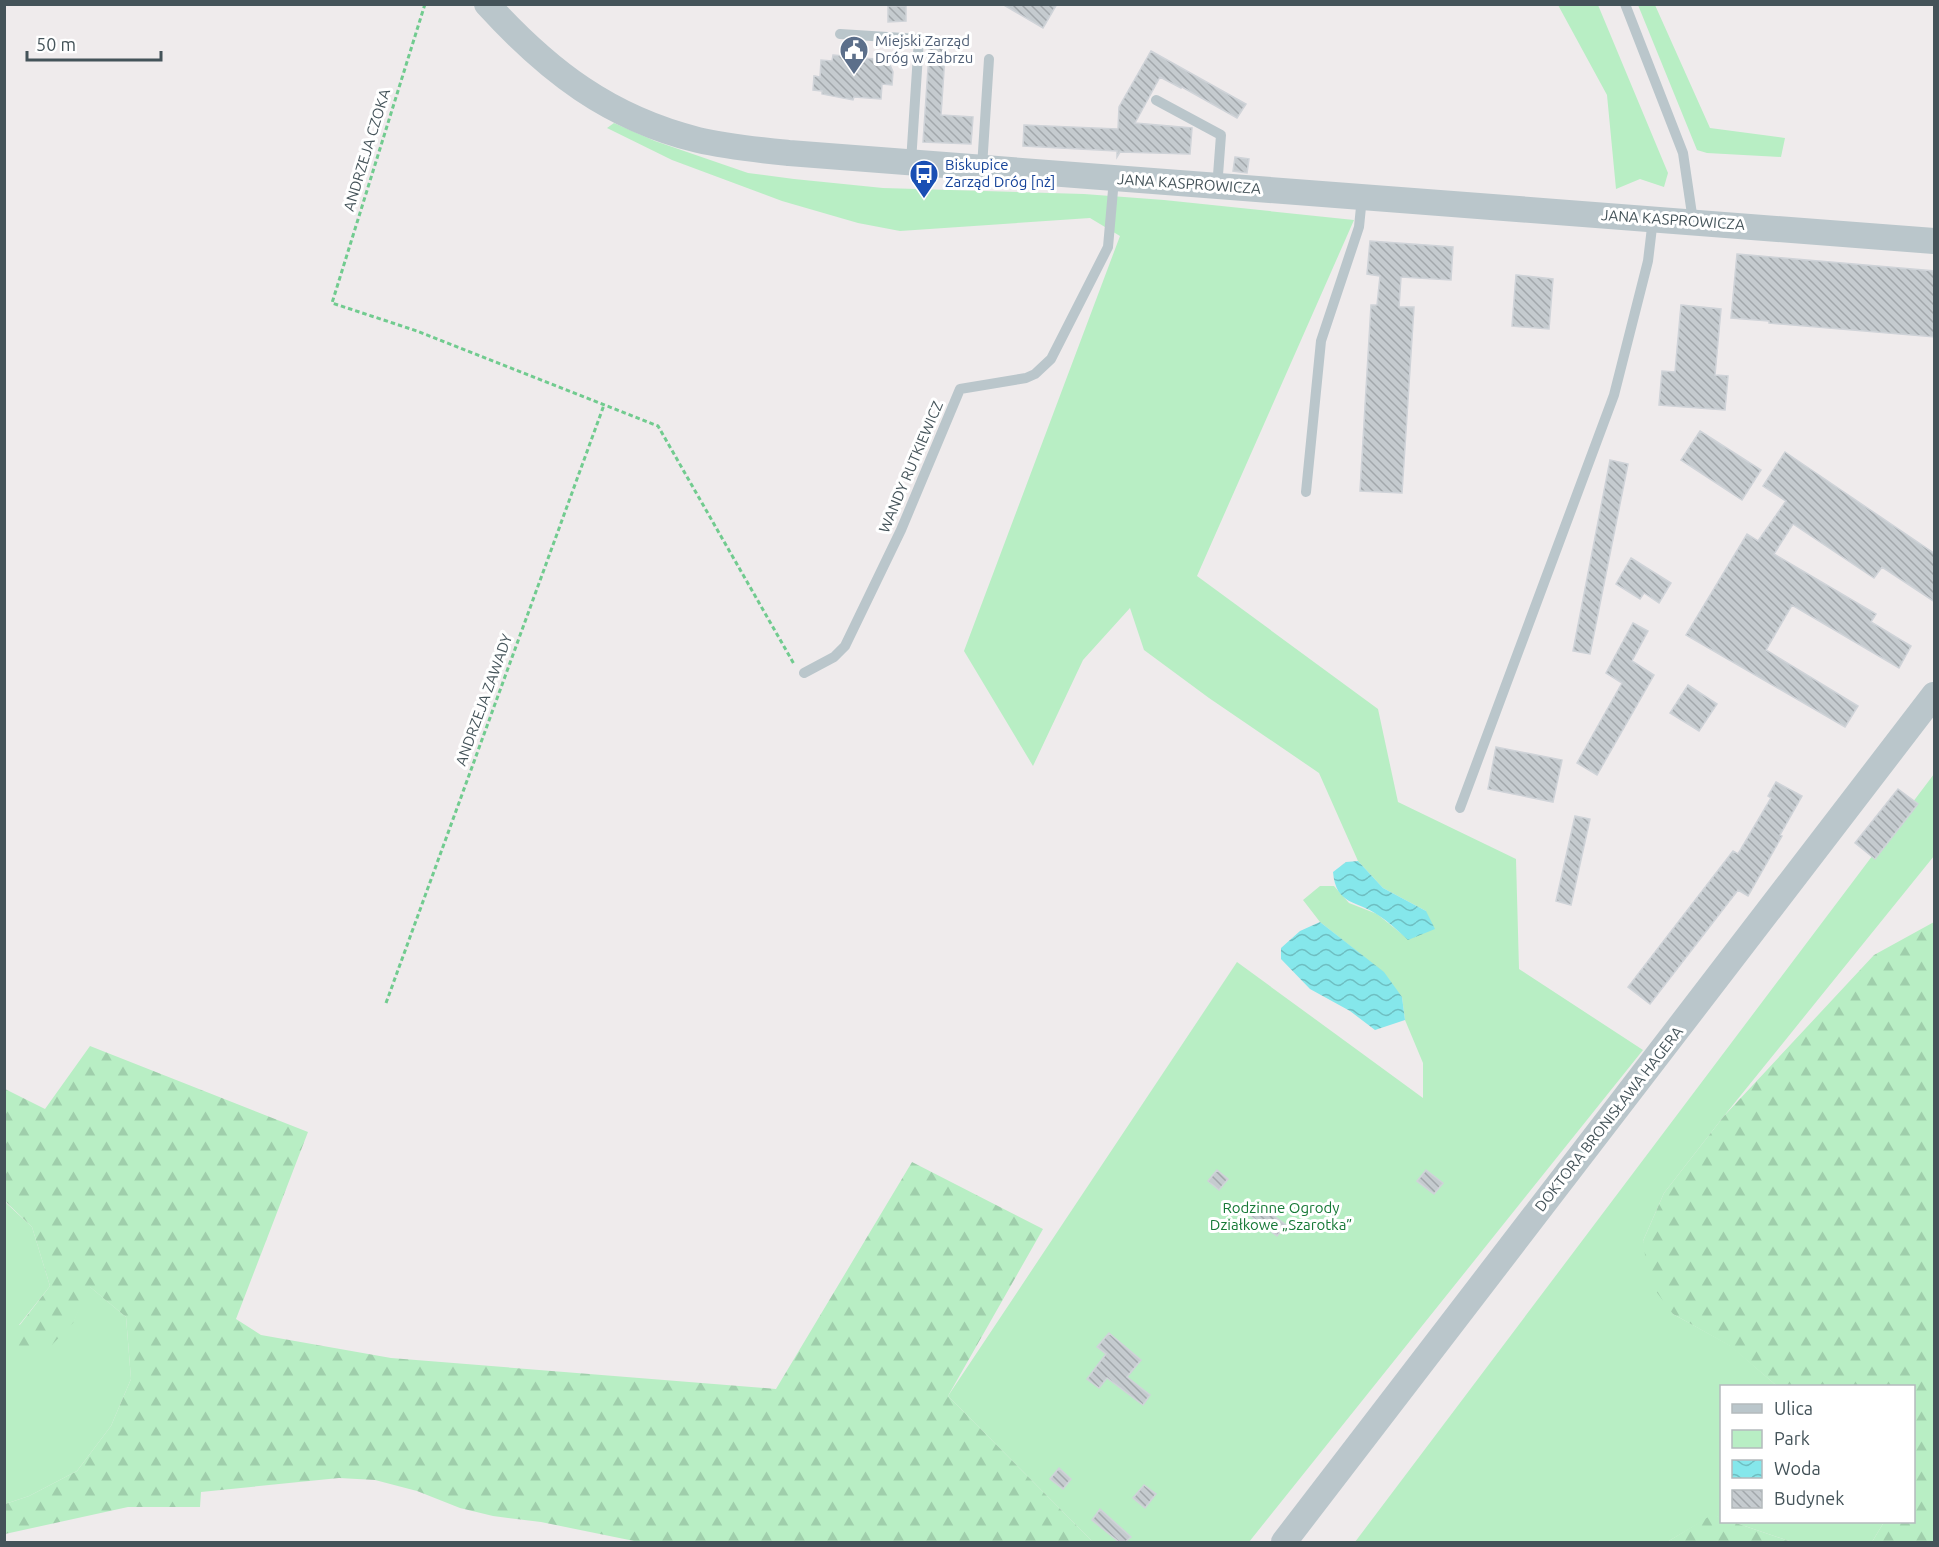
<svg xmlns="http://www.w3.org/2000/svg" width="1939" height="1547" font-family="Ubuntu,sans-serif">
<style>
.green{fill:#b8eec4}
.forest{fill:url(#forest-firs)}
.water{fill:url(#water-waves)}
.building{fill:url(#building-back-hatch);stroke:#cfd3d8;stroke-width:1.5}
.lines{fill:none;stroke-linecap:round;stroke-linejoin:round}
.path{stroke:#71cb8f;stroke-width:3;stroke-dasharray:4.5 3;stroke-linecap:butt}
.service{stroke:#bac6cb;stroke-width:10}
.tertiary{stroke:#bac6cb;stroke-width:26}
.labels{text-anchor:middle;stroke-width:6;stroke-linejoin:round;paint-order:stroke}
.service-label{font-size:15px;fill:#4e5e75;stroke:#fff;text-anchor:start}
.street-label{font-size:15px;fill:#445359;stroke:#fff}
.transit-label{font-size:15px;fill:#164399;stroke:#fff;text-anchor:start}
.park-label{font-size:15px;fill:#167936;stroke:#fff}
</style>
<defs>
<pattern id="forest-firs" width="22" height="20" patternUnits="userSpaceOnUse" patternTransform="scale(1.5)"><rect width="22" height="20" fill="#b8eec4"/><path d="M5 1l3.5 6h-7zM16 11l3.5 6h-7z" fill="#9fceab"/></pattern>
<pattern id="water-waves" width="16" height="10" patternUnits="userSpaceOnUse" patternTransform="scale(1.5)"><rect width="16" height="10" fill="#85e7eb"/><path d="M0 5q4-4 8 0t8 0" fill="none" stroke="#6ebec1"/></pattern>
<pattern id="building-back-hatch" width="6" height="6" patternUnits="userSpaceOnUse" patternTransform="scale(1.5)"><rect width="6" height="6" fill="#c5cbcf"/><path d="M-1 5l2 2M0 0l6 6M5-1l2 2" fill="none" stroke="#a2a7ab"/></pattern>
</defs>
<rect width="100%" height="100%" fill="#efebec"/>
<path class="green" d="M 1558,5 L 1598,5 L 1668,173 L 1664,187 L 1640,179 L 1616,189 L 1607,95 Z
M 1638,5 L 1655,5 L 1710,128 L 1785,138 L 1781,157 L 1707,153 L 1697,150 Z
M 614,123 L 655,141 L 748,173 L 794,179 L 883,188 L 1084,194 L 1164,200 L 1354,220 L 1197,576 L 1378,709 L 1398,802 L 1516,859 L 1519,969 L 1643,1050 L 1249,1542 L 1093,1542 L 948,1396 L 1237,962 L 1423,1098 L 1423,1063 L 1405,1020 L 1402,997 L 1363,956 L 1320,922 L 1303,900 L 1320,886 L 1334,886 L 1349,903 L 1377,914 L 1408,939 L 1426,911 L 1383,888 L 1358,861 L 1319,773 L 1209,698 L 1144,650 L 1130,608 L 1083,660 L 1033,766 L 964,651 L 1120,236 L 1090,218 L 900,231 L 858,223 L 782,201 L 672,160 L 607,128 Z
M 1934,774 L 1934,856 L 1724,1116 L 1664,1193 L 1643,1241 L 1673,1314 L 1731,1346 L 1777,1386 L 1722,1386 L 1721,1518 L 1713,1515 L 1667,1542 L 1355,1542 Z
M 4,1201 L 32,1227 L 50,1286 L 19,1325 L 73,1322 L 89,1286 L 126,1317 L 131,1379 L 111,1426 L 77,1471 L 29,1496 L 5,1504 Z
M 1733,1522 L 1884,1522 L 1872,1542 L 1792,1542 Z"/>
<path class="forest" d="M 1934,922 L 1934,1542 L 1872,1542 L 1884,1522 L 1914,1522 L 1914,1386 L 1777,1386 L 1730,1346 L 1673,1314 L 1649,1282 L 1643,1241 L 1664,1193 L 1724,1116 L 1874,955 Z
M 90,1046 L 308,1132 L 236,1319 L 261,1335 L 391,1358 L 776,1389 L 912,1162 L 1043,1229 L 948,1396 L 1093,1542 L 639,1542 L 541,1522 L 493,1516 L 460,1508 L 417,1491 L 375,1480 L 339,1478 L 201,1492 L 200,1507 L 128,1507 L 5,1534 L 5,1504 L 29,1496 L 77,1471 L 111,1426 L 131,1379 L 126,1317 L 90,1287 L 73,1323 L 47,1350 L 18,1347 L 19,1326 L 50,1286 L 32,1227 L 5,1201 L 5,1089 L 45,1109 Z
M 1713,1514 L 1721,1518 L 1722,1522 L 1733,1522 L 1792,1542 L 1667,1542 Z"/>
<path class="water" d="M 1358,861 L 1383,888 L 1426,911 L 1435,929 L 1408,940 C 1398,931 1389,922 1378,915 C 1357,900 1336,906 1333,872 L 1346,862 Z
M 1320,922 L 1384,972 L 1402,997 L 1405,1020 L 1375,1030 L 1350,1011 L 1310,989 L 1281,959 L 1281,948 L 1300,931 Z"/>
<path class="building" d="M 1002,4 L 1057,4 L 1043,28 Z
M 888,6 L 906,6 L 906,21 L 888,22 Z
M 930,39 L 946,41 L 941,115 L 973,117 L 971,144 L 923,142 Z
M 1151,51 L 1246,104 L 1237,118 L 1182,87 L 1181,88 L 1160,77 L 1135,123 L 1192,128 L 1190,154 L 1120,152 L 1117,157 L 1117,151 L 1023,146 L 1024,125 L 1118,129 L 1119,107 Z
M 833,55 L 884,60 L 884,64 L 890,65 L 893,72 L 892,85 L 882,84 L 881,99 L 854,97 L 853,100 L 822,94 L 822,91 L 813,90 L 814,76 L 820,77 L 821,60 L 832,61 Z
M 1235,157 L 1249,159 L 1247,173 L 1233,171 Z
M 1370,241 L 1453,247 L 1451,280 L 1401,277 L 1399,307 L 1414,307 L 1402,493 L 1360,491 L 1371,305 L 1377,305 L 1380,276 L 1367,274 Z
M 1737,254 L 1935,271 L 1935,337 L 1769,323 L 1769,321 L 1731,318 Z
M 1516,275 L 1553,279 L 1549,329 L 1512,326 Z
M 1681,305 L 1721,309 L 1715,375 L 1728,376 L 1725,410 L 1659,405 L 1662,371 L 1675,372 Z
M 1700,431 L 1761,470 L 1742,500 L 1681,460 Z
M 1785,452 L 1935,554 L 1935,602 L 1882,567 L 1874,578 L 1793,524 L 1774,554 L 1876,614 L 1871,622 L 1911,646 L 1899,668 L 1792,605 L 1766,650 L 1858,706 L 1845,727 L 1686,635 L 1747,534 L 1758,541 L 1786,501 L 1763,486 Z
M 1610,460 L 1628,464 L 1590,654 L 1573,651 Z
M 1631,558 L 1671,583 L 1659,603 L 1644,593 L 1640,599 L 1616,584 Z
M 1633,623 L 1648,631 L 1632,661 L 1654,675 L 1597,775 L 1577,763 L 1622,683 L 1606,673 Z
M 1688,685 L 1717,704 L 1699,731 L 1670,713 Z
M 1496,747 L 1562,760 L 1553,802 L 1488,789 Z
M 1776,782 L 1802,796 L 1780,835 L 1782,836 L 1748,896 L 1738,890 L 1650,1004 L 1628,987 L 1733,851 L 1738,854 L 1771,798 L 1768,796 Z
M 1898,789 L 1918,804 L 1875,859 L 1855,843 Z
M 1575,816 L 1590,819 L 1571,905 L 1556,901 Z
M 1217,1170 L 1228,1179 L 1219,1190 L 1208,1181 Z
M 1426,1170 L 1443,1183 L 1434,1194 L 1417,1181 Z
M 1257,1203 L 1286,1225 L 1277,1236 L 1248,1214 Z
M 1109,1333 L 1141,1360 L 1127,1377 L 1150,1395 L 1143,1405 L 1107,1378 L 1099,1388 L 1087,1379 L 1106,1354 L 1097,1347 Z
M 1059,1468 L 1071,1479 L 1063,1489 L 1050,1479 Z
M 1144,1485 L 1156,1494 L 1145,1508 L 1133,1498 Z
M 1100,1509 L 1131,1537 L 1125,1542 L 1119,1542 L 1092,1520 Z"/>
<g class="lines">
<path class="path" d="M 425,4 L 332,303 L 417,331 L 658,426 L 794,664
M 386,1003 L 604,405"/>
<path class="service" d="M 1625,4 L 1683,153 L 1693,221
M 840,34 L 919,39 L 911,162
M 1156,100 L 1221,135 L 1218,175 L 1220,186
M 982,167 L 989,59
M 1306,492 L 1321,341 L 1359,227 L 1362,197
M 804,673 L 834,657 L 845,646 L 901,530 L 960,389 L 1026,378 L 1035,374 L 1051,359 L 1108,247 L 1114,179
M 1460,808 L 1614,395 L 1648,261 L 1653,219"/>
<path class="tertiary" d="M 487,4 C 548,71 609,118 698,140 C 728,147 759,150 789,153 L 1934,241
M 1284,1542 L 1934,695"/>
</g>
<defs>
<g id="civic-pin" transform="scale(1.5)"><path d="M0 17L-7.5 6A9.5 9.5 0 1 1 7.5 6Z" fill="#5c6f8a" stroke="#fff"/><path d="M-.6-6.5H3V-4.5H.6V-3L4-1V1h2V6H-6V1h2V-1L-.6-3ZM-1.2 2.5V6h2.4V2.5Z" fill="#fff"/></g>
<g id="bus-pin" transform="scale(1.5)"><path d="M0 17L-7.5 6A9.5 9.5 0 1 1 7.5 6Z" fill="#1a4fb4" stroke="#fff"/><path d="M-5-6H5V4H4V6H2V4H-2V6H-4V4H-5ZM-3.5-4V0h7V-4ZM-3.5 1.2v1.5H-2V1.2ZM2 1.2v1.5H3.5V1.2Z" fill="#fff"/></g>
</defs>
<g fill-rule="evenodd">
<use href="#civic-pin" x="854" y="50"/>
<use href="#bus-pin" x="924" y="174"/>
</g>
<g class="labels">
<g class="service-label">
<text x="875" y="46">Miejski Zarząd<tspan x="875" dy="17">Dróg w Zabrzu</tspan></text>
</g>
<g class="street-label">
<text transform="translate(367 150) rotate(-73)" y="5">ANDRZEJA CZOKA</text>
<text transform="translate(1189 184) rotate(4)" y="5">JANA KASPROWICZA</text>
<text transform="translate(1673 220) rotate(4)" y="5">JANA KASPROWICZA</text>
<text transform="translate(911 467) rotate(-67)" y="5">WANDY RUTKIEWICZ</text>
<text transform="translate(484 700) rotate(-70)" y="5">ANDRZEJA ZAWADY</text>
<text transform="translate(1609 1119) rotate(-52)" y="5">DOKTORA BRONISŁAWA HAGERA</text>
</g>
<g class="transit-label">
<text x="945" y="170">Biskupice<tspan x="945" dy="17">Zarząd Dróg [nż]</tspan></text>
</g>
<g class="park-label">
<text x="1281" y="1213">Rodzinne Ogrody<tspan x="1281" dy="17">Działkowe „Szarotka”</tspan></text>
</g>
</g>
<rect width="1939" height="1547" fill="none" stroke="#445359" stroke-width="12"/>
<rect x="1720" y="1385" width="195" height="138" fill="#ffffff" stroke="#b4babd" stroke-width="1.5"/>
<rect x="1732" y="1404" width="30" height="9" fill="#bac6cb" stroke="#b4babd" stroke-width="1.5"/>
<text x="1774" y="1415" font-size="18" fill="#445359">Ulica</text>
<rect x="1732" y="1430" width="30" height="18" fill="#b8eec4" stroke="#b4babd" stroke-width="1.5"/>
<text x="1774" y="1445" font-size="18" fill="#445359">Park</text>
<rect x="1732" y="1460" width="30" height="18" fill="url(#water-waves)" stroke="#b4babd" stroke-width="1.5"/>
<text x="1774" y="1475" font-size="18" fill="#445359">Woda</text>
<rect x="1732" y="1490" width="30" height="18" fill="url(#building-back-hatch)" stroke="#b4babd" stroke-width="1.5"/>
<text x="1774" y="1505" font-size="18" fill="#445359">Budynek</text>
<path d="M27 51v9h134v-9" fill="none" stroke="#445359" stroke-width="3"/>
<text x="36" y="51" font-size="18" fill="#445359" stroke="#ffffff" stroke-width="4.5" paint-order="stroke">50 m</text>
</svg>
